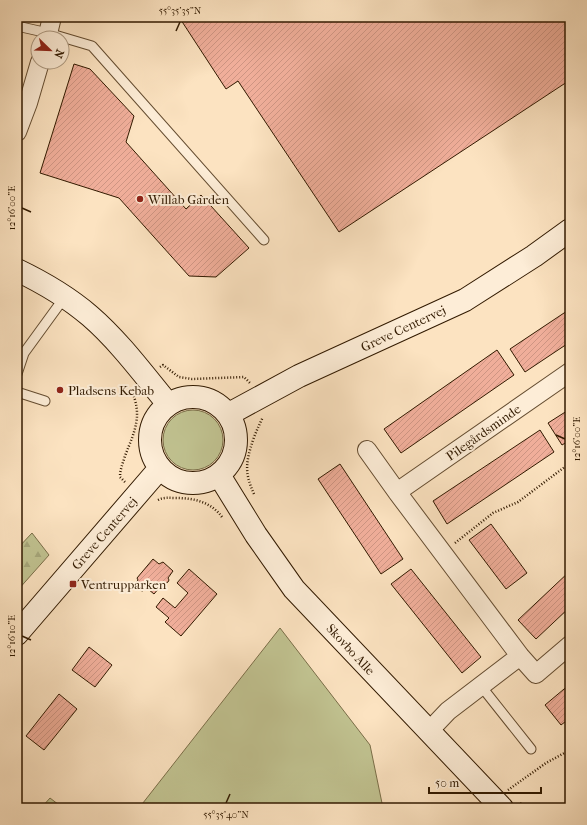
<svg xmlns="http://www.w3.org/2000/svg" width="587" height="825" font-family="'IM FELL French Canon',serif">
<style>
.grass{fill:#c1c391;stroke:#7a6e48}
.forest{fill:url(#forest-firs);stroke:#7a6e48}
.building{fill:url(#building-hatch);stroke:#321a00}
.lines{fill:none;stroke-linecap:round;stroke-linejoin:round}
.lane-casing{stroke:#644c30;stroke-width:11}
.street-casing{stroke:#644c30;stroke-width:20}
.secondary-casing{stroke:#321a00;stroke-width:24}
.path{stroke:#321a00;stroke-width:2.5;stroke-dasharray:1 2;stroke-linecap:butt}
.lane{stroke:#fdedd7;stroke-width:9}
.street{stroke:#fdedd7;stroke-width:18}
.secondary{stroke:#fdedd7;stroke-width:22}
.ticks{fill:none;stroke:#321a00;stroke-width:1.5}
.poi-dot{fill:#8f2418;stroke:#fdedd7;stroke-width:1.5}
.labels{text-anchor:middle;stroke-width:4;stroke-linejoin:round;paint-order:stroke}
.poi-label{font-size:13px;fill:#321a00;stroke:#fdedd7;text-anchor:start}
.street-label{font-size:13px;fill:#321a00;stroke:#fdedd7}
.neatline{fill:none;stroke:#321a00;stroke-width:1.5}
.ticks-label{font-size:10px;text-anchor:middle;fill:#321a00}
</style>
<defs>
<pattern id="forest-firs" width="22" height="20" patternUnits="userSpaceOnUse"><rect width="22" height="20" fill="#c1c391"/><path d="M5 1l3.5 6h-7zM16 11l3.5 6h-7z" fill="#a6a77b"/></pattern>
<pattern id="building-hatch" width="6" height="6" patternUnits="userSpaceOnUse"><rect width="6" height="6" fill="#f0ae9a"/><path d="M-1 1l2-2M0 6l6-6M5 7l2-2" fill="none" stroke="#ce9583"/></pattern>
</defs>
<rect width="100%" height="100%" fill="#fce3c1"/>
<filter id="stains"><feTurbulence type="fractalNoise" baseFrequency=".005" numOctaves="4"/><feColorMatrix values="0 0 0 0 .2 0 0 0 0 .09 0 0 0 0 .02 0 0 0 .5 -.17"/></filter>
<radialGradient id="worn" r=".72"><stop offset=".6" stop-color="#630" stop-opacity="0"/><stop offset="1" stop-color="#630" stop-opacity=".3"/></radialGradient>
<path class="grass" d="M163 440a30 30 0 1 1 60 0a30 30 0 1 1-60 0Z
M 280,628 L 370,745 L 383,808 L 139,808 Z
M 50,798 L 63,808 L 41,808 Z"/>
<path class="forest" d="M 32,533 L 49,555 L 17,591 L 17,549 Z"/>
<path class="building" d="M 179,17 L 565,17 L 570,25 L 570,80 L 339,232 L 238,81 L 226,89 Z
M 74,64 L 90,69 L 134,116 L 126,142 L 186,209 L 201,195 L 249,248 L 216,277 L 189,276 L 119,198 L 40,173 Z
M 570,309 L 570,342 L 525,372 L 510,349 Z
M 497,350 L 514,375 L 401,453 L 384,429 Z
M 570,409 L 570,440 L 562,445 L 548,423 Z
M 540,430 L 554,452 L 447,524 L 433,501 Z
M 340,464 L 403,559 L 381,574 L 318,479 Z
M 491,524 L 527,573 L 506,589 L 469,540 Z
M 153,559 L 159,564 L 163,562 L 173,571 L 168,578 L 169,580 L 168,582 L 166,583 L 164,582 L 154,594 L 148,589 L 142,591 L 137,588 L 136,583 L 138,580 L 137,578 Z
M 189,569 L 217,594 L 181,636 L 165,622 L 169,618 L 156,607 L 163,598 L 175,608 L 188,593 L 177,583 Z
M 411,569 L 481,657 L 462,673 L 391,584 Z
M 570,571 L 570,607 L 536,639 L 518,620 Z
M 89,647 L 112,665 L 95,687 L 72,670 Z
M 570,684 L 570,718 L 561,725 L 545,705 Z
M 59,694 L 77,709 L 44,750 L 26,736 Z"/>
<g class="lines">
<g class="lane-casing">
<path id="lane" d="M 17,26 L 48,33 L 92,46 L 264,240
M 17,374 L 24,353 L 64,298
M 17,392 L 45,401
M 481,686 L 531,749"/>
</g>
<g class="street-casing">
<path id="street" d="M 47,38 L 52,17
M 17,132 L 28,103 L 40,62
M 570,372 L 397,492 L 520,656 L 536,674 L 570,645
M 367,450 L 397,492
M 429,731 L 448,711 L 520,656"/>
</g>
<g class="secondary-casing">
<path id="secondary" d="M 17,270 C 42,282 69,298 90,316 C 119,341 144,375 168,404
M150 440a43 43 0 1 1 86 0a43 43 0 1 1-86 0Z
M 229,414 L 299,376 L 465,300 L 534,256 L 570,230
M 219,475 L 256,535 L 294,589 L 502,808
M 17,634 L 160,468"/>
</g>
<path class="path" d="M 160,367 L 163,365 L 179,377 L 192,379 L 244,377 L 250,383
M 125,482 L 120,477 C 120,469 123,463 125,456 C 135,430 143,416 131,389
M 254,494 C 244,472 246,462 253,440 C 256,432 259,425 263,417
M 158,500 C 164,497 169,498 176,498 C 194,498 211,502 222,517
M 455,543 L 493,513 L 518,502 L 570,463
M 508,790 L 546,763 L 570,750
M 520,803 L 525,808"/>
<use href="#lane" class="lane"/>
<use href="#street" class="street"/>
<use href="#secondary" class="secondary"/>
</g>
<path class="ticks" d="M 176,31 L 180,22M 22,208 L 31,212M 556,435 L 565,439M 22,636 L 31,640M 226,803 L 230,794"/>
<g class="poi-dot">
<circle cx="140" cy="199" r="4"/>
<circle cx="60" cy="390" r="4"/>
<rect x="69" y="580" width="8" height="8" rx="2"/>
</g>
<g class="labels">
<g class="poi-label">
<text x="148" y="204">Willab Garden</text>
<text x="68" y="395">Pladsens Kebab</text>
<text x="81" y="589">Ventrupparken</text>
</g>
<g class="street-label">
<text transform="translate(403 328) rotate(-25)" y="5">Greve Centervej</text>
<text transform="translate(483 432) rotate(-35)" y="5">Pilegårdsminde</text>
<text transform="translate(104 533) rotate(-49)" y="5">Greve Centervej</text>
<text transform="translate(351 649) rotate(47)" y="5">Skovbo Alle</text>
</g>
</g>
<rect width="587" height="825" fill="none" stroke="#fce3c1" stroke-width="44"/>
<g transform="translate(50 50) rotate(113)"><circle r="19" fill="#fdedd7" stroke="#ac9981"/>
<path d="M0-3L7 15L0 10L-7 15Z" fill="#8f2418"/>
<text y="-6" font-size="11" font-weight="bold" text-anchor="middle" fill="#321a00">N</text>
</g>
<path d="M429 787v6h112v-6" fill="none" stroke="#321a00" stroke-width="2"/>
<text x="435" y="787" font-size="12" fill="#321a00" stroke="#fdedd7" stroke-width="3" paint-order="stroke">50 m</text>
<rect x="22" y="22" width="543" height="781" class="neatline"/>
<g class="ticks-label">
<text x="180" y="14">55°35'35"N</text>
<text transform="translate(11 208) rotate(-90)" y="4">12°16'00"E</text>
<text transform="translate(576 439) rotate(-90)" y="4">12°16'00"E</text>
<text transform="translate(11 636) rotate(-90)" y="4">12°16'10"E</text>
<text x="226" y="818">55°35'40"N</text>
</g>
<rect width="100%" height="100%" filter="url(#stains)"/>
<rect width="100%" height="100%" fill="url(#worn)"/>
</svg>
